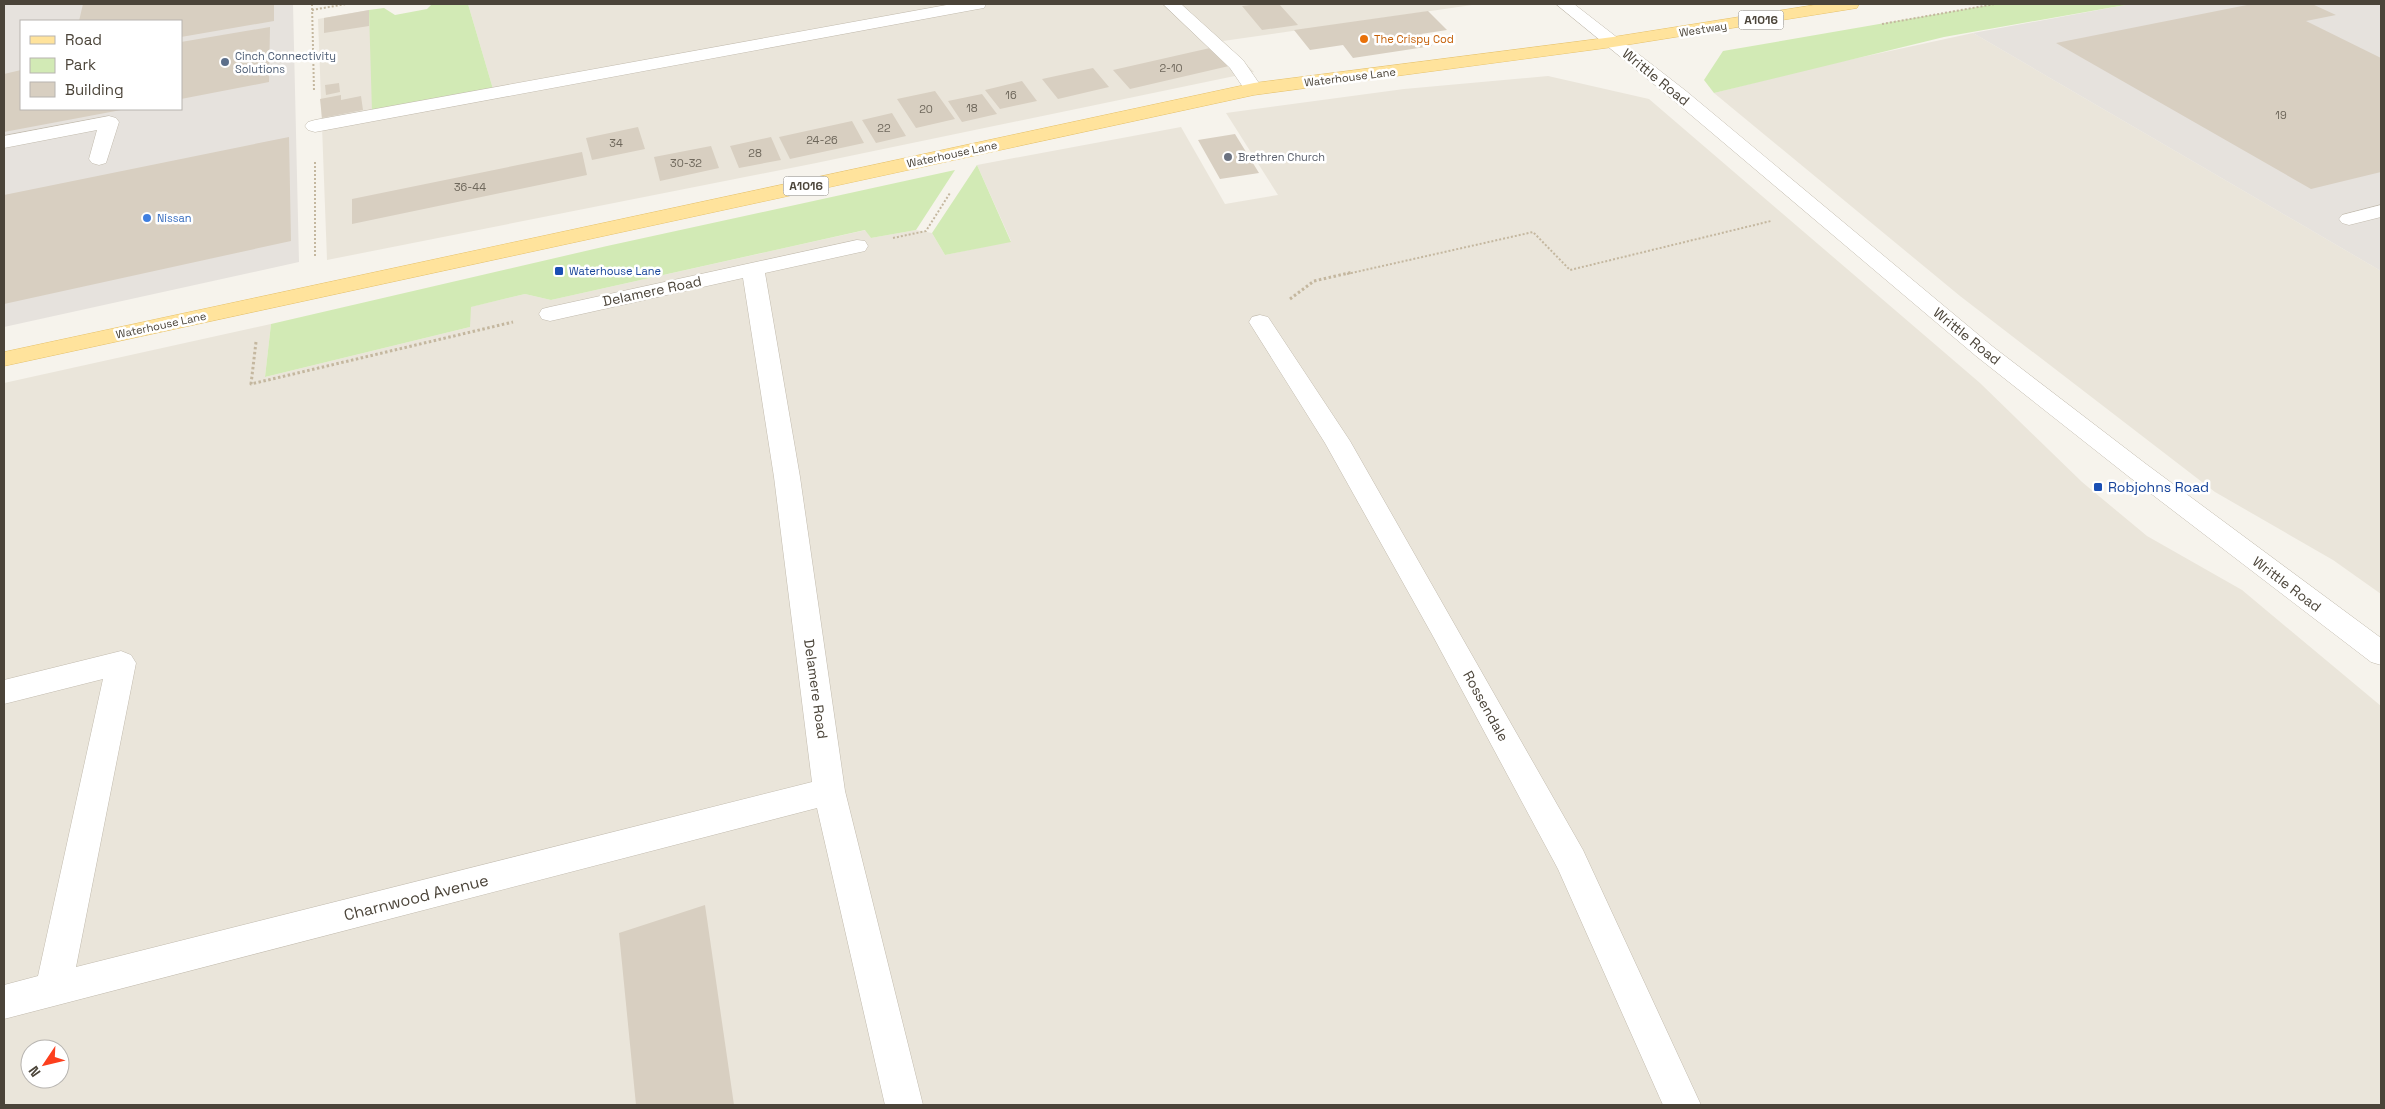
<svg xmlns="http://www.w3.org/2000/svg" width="2385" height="1109" font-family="'Space Grotesk',sans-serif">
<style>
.residential{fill:#eae5da;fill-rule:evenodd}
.industrial{fill:#e6e2dd;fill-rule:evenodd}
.green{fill:#d2eab5}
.building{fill:#d8cfc1}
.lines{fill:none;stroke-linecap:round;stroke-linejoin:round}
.minor-casing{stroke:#c2bbae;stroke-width:1}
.major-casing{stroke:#e6c16a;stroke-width:1}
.path-far1{stroke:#c4b79f;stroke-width:2;stroke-dasharray:2 2;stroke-linecap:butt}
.path{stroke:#c4b79f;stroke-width:3;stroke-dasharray:2.5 2.5;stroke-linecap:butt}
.minor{fill:#fff;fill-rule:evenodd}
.major{fill:#ffe39c;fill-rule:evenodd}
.food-dot{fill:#e8710a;stroke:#fff;stroke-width:2}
.service-dot{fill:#5c6f8a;stroke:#fff;stroke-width:2}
.worship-dot{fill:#6b7280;stroke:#fff;stroke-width:2}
.shop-dot{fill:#3f7fe0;stroke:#fff;stroke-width:2}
.transit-dot{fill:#1a4fb4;stroke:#fff;stroke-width:2}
.labels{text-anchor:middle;stroke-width:5;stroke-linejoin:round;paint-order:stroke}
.far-street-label{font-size:11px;fill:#4b4439;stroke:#fff}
.far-food-label{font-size:11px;fill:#c56008;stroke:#fff;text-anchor:start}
.far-service-label{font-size:11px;fill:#4e5e75;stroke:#fff;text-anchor:start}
.number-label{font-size:11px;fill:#6e675b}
.far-worship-label{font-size:11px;fill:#5b616d;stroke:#fff;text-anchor:start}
.far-shop-label{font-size:11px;fill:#366cbe;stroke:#fff;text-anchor:start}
.far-transit-label{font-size:11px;fill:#164399;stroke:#fff;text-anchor:start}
.shield{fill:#fff;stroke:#817c74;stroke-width:1}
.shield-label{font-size:12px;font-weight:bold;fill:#4b4439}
.street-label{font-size:14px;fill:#4b4439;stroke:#fff}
.transit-label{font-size:14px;fill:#164399;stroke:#fff;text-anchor:start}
.near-street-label{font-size:16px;fill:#4b4439;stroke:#fff}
</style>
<rect width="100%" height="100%" fill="#f6f3ec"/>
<path class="residential" d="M 468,4 L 1479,4 L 1223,41 L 1254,72 L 816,163 L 327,260 L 318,19 L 369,10 L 493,89 Z
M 1973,33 L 2381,271 L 2381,594 L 2333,560 L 2215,492 L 1960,296 L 1714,93 L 1816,67 Z
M 1548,76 L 1649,99 L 1980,383 L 2082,482 L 2147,536 L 2242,590 L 2381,706 L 2381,1105 L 4,1105 L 4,383 L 271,324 L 265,377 L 470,327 L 470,307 L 525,294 L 551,300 L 866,230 L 871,238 L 916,230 L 932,233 L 945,255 L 1011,241 L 977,165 L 1181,127 L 1225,204 L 1278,195 L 1226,113 L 1404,89 ZM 30,1049 L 60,1049 L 60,1079 L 30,1079 Z"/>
<path class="industrial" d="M 4,4 L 293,4 L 299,262 L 4,327 ZM 21,21 L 181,21 L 181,109 L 21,109 Z
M 2131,4 L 2381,4 L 2381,271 L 1973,33 Z"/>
<path class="green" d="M 432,4 L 468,4 L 493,89 L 372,112 L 369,10 L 384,8 L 395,15 L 427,9 Z
M 1995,4 L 2131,4 L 1944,37 L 1714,93 L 1704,80 L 1723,51 Z
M 977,165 L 1011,242 L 945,255 L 932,233 Z
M 955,170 L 916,230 L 871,238 L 865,230 L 551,300 L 525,294 L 471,307 L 470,327 L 265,377 L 271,324 L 607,246 Z"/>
<path class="building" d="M 83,4 L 274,4 L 274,21 L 181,37 L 181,21 L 79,21 Z
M 1258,4 L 1279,4 L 1298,25 L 1262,30 L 1242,6 Z
M 2252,4 L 2312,4 L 2336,15 L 2306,21 L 2381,58 L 2381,172 L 2311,189 L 2056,43 Z
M 369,10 L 369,26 L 324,33 L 324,18 Z
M 1428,11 L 1447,30 L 1421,34 L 1432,46 L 1353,58 L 1343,45 L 1310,50 L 1294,30 Z
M 270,27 L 269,82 L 181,99 L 181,42 Z
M 1210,48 L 1229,66 L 1130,89 L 1113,70 Z
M 1093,68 L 1109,87 L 1058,99 L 1042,79 Z
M 21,70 L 21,109 L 121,110 L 4,132 L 4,74 Z
M 1022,81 L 1037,101 L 1000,109 L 985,90 Z
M 339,83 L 340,92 L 326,95 L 325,85 Z
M 935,91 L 955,119 L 916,128 L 897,99 Z
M 982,94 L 997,114 L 962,122 L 948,101 Z
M 341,95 L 341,100 L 361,96 L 363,110 L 322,118 L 320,99 Z
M 892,113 L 906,136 L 876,143 L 862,120 Z
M 852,121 L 864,143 L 790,159 L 779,137 Z
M 638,127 L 645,149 L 592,160 L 586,138 Z
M 1235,134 L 1259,173 L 1220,179 L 1198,140 Z
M 289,137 L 291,241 L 4,304 L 4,195 Z
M 771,137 L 781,160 L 739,168 L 730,146 Z
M 711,146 L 719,168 L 660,181 L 654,157 Z
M 582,152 L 587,175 L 352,224 L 352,199 Z
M 705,905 L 734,1105 L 636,1105 L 619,933 Z"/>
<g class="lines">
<g class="minor-casing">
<path id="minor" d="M 952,4 L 986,4 L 984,8 L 978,9 L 315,132 L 308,130 L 305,126 L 308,122 L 315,120 Z
M 1163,4 L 1181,4 L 1243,60 L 1263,89 L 1261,93 L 1247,93 L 1230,68 Z
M 1556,4 L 1574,4 L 1686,91 L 1992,346 L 2146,464 L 2381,638 L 2381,665 L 2371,662 L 2128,476 L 1976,356 L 1672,99 Z
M 109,116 L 116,118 L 119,122 L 106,163 L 99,165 L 92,163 L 89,159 L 97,130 L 4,148 L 4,136 Z
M 2381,205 L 2381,217 L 2349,225 L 2342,223 L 2339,219 L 2342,215 Z
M 857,240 L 865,241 L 868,246 L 865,251 L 765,273 L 800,477 L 845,791 L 923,1105 L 885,1105 L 817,808 L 4,1019 L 4,985 L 38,976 L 103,679 L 4,704 L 4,680 L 121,651 L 131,655 L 136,663 L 76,967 L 812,782 L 774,477 L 743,278 L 550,321 L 542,319 L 539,314 L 542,309 L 550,307 Z
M 1260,315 L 1268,317 L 1350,441 L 1583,850 L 1701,1105 L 1663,1105 L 1558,869 L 1434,638 L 1325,443 L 1249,322 L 1252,317 Z"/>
</g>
<g class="major-casing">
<path id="major" d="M 1821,4 L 1859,4 L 1857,8 L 1851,9 L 1613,47 L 1254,95 L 4,366 L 4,352 L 1254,83 L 1613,37 Z"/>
</g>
<path class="path-far1" d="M 312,4 L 314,91
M 312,10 L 346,4
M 1882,24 L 1995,4
M 315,162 L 315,256
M 893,238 L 926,231 L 950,193
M 1347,274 L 1533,232 L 1570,270 L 1771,221"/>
<path class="path" d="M 1290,299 L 1314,281 L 1353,272
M 256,342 L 251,384 L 513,322"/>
<use href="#minor" class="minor"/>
<use href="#major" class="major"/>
</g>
<circle class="food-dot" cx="1364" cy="39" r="5"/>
<circle class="service-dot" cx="225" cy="62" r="5"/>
<circle class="worship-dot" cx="1228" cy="157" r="5"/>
<circle class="shop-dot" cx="147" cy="218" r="5"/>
<g class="transit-dot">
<rect x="554" y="266" width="10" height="10" rx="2.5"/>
<rect x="2093" y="482" width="10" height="10" rx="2.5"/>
</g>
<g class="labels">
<g class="far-street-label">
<text transform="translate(1703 29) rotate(-9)" y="4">Westway</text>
<text transform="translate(1350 77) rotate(-7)" y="4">Waterhouse Lane</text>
<text transform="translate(952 154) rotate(-12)" y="4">Waterhouse Lane</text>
<text transform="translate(161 325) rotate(-12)" y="4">Waterhouse Lane</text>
</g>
<g class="far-food-label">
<text x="1374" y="43">The Crispy Cod</text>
</g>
<g class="far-service-label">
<text x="235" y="60">Cinch Connectivity<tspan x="235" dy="13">Solutions</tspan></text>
</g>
<g class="number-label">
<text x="1171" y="72">2-10</text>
<text x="1011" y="99">16</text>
<text x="972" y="112">18</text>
<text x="926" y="113">20</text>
<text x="2281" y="119">19</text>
<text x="884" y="132">22</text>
<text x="822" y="144">24-26</text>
<text x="616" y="147">34</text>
<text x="755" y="157">28</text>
<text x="686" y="167">30-32</text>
<text x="470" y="191">36-44</text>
</g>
<g class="far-worship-label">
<text x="1238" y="161">Brethren Church</text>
</g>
<g class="far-shop-label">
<text x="157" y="222">Nissan</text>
</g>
<g class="far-transit-label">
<text x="569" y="275">Waterhouse Lane</text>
</g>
<g class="shield">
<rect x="1738.5" y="10.5" width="45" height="19" rx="4"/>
<rect x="783.5" y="176.5" width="45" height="19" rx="4"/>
</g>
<g class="shield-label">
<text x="1761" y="24">A1016</text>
<text x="806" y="190">A1016</text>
</g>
<g class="street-label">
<text transform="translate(1656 77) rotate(39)" y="5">Writtle Road</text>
<text transform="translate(652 291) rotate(-12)" y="5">Delamere Road</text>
<text transform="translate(1967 336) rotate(39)" y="5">Writtle Road</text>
<text transform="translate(2287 584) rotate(37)" y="5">Writtle Road</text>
<text transform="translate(816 689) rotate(82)" y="5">Delamere Road</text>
<text transform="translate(1486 706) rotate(61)" y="5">Rossendale</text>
</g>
<g class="transit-label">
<text x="2108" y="492">Robjohns Road</text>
</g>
<g class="near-street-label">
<text transform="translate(416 897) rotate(-14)" y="6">Charnwood Avenue</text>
</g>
</g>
<rect width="2385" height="1109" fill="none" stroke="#4b4439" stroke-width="10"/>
<rect x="20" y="20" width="162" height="90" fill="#ffffff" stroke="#b7b4b0"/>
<rect x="30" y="36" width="25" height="8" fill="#ffe39c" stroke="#b7b4b0"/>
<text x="65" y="45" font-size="15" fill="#4b4439">Road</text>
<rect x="30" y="58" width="25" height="15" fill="#d2eab5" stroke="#b7b4b0"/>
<text x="65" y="70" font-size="15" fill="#4b4439">Park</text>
<rect x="30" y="82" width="25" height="15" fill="#d8cfc1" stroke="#b7b4b0"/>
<text x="65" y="95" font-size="15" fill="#4b4439">Building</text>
<g transform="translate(45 1064) rotate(235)"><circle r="24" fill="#ffffff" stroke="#b7b4b0"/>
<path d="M0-4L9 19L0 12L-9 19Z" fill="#fc3f1d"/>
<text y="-8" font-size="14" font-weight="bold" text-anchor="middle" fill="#4b4439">N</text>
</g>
</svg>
